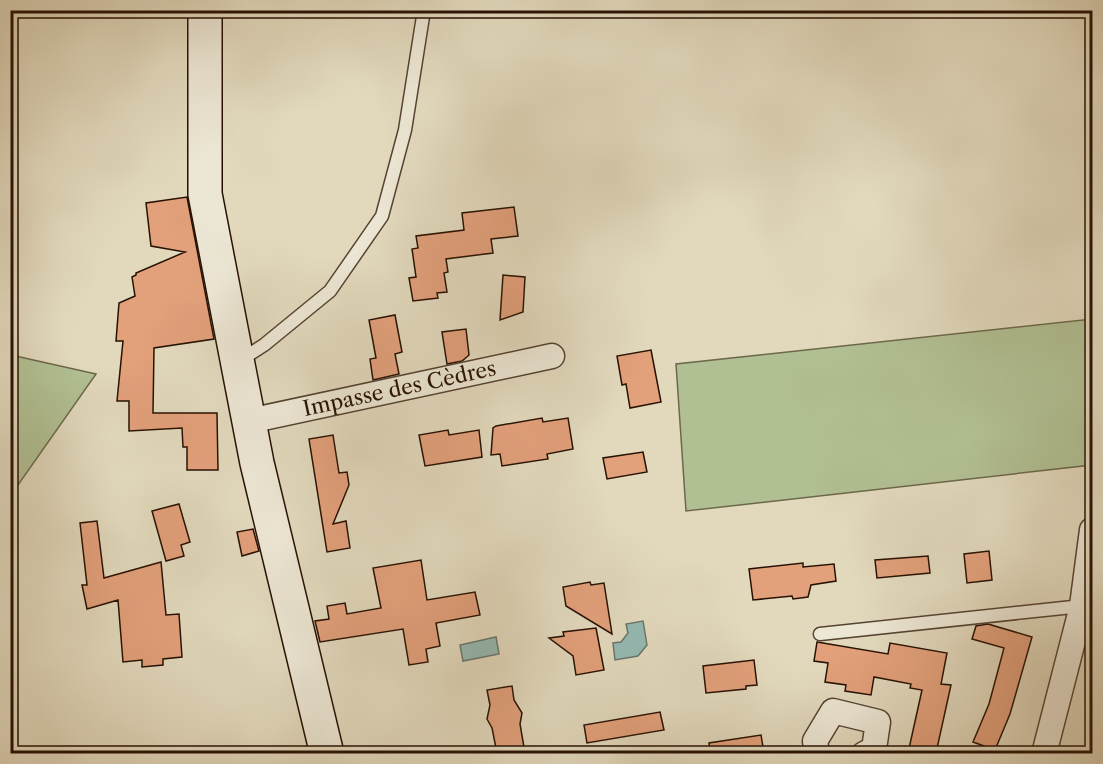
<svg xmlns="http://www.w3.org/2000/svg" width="1103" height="764" font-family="'Libre Caslon Text',serif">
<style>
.green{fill:#b1c093;stroke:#6c684b;stroke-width:1.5}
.water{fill:#95bab3;stroke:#69766d;stroke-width:1.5}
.building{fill:#e2a07b;stroke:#271103;stroke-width:1.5}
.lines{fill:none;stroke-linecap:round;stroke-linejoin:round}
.lane-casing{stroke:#564332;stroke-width:15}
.street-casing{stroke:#564332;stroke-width:27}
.secondary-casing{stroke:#271103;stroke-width:36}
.lane{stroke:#ece6d4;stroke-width:12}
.street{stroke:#ece6d4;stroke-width:24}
.secondary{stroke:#ece6d4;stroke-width:33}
.labels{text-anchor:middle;stroke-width:4.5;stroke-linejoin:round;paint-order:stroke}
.street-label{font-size:21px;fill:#271103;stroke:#ece6d4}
</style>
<rect width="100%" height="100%" fill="#e2d9bd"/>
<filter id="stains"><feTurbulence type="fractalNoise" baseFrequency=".00333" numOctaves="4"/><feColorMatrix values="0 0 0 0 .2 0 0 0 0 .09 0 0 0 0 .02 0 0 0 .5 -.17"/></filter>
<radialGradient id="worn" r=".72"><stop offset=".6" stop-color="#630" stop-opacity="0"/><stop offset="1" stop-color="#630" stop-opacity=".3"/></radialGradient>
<path class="green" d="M 1092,319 L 1092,465 L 686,511 L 676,364 Z
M 11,355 L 96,374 L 11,495 L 10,355 Z"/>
<path class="water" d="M 643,621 L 647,645 L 638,656 L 615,660 L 613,643 L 621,642 L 628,633 L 626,624 Z
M 496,637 L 499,654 L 463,661 L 460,645 Z"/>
<path class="building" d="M 187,197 L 214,339 L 154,348 L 153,413 L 217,413 L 218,470 L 187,470 L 187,447 L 183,447 L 182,428 L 129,431 L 129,401 L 117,401 L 123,341 L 116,341 L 119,303 L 135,296 L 132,277 L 136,275 L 136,273 L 185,252 L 151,246 L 146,203 Z
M 514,207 L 518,236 L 491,239 L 493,253 L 446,259 L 448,272 L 444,273 L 447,292 L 437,293 L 438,298 L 413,301 L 409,278 L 416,277 L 412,249 L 418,248 L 416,236 L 464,230 L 462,213 Z
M 503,275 L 525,277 L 523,312 L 500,320 Z
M 395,315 L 402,352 L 395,354 L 399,374 L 373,380 L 370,359 L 376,358 L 369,320 Z
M 466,329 L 469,355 L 462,361 L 447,364 L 442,332 Z
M 651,350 L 661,402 L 630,408 L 626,384 L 622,385 L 617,356 Z
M 542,418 L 543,422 L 568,418 L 573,449 L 547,454 L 548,459 L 502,466 L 500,454 L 491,455 L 493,428 L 496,426 Z
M 448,430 L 449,435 L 479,430 L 482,457 L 425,466 L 419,435 Z
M 333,435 L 339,473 L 347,472 L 349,485 L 333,524 L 346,521 L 350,548 L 327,552 L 309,439 Z
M 643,452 L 647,472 L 607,479 L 603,458 Z
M 179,504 L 190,542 L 181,545 L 184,556 L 166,561 L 152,511 Z
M 97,521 L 104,578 L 161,562 L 166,615 L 179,614 L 182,657 L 163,659 L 163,665 L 142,667 L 142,660 L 123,662 L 118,600 L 87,609 L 82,585 L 87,585 L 80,523 Z
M 253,529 L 259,551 L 242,556 L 237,532 Z
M 989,551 L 992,580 L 967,583 L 964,554 Z
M 928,556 L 930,573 L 877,578 L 875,560 Z
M 421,560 L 427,600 L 475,592 L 480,615 L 436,623 L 440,646 L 426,649 L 428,662 L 409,665 L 403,629 L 320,642 L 315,621 L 329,619 L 327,606 L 345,603 L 347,614 L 381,608 L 373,568 Z
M 803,563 L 803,567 L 834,564 L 836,581 L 811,585 L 808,597 L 793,599 L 792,596 L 753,600 L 749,569 Z
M 590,582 L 591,585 L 604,583 L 612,634 L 566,606 L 563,587 Z
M 988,624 L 1032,637 L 1010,714 L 995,750 L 973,742 L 989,704 L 1004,648 L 972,639 L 976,626 Z
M 596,628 L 604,670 L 576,675 L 573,656 L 549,638 L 564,636 L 563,632 Z
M 817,642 L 888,654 L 890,643 L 947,653 L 941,684 L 951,685 L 936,753 L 908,753 L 922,690 L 910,688 L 911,684 L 874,677 L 871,695 L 845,691 L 846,685 L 825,682 L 828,663 L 814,661 Z
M 754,660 L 757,685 L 746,686 L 746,689 L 706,693 L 703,666 Z
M 512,686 L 514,700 L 522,713 L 520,724 L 525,753 L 497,753 L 492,728 L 487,719 L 490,705 L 487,690 Z
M 660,712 L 664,730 L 587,743 L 584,725 Z
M 761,735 L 764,753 L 710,753 L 709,743 Z"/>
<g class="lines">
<g class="lane-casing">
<path id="lane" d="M 239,361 L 264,345 L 330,291 L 382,216 L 405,130 L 424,10
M 820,634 L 1082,606"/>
</g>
<g class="street-casing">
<g id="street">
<path id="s1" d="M 249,421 L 552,356"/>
<path d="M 817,754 L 815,741 L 833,711 L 878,722 L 874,749 L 864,754"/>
<path d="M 1044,754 L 1082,606 L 1092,530"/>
</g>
</g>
<g class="secondary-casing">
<path id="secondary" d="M 205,10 L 205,194 L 257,463 L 327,754"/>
</g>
<use href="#lane" class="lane"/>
<use href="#street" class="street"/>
<use href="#secondary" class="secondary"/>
</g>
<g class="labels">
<g class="street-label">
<text dy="7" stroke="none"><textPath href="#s1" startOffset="154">Impasse des Cèdres</textPath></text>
</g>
</g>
<rect width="1103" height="764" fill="none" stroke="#e2d9bd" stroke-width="36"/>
<rect x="12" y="12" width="1079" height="740" fill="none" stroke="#271103" stroke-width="3"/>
<rect x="18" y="18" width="1067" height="728" fill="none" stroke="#271103" stroke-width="1.5"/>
<rect width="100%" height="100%" filter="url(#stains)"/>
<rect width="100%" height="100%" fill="url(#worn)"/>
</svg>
